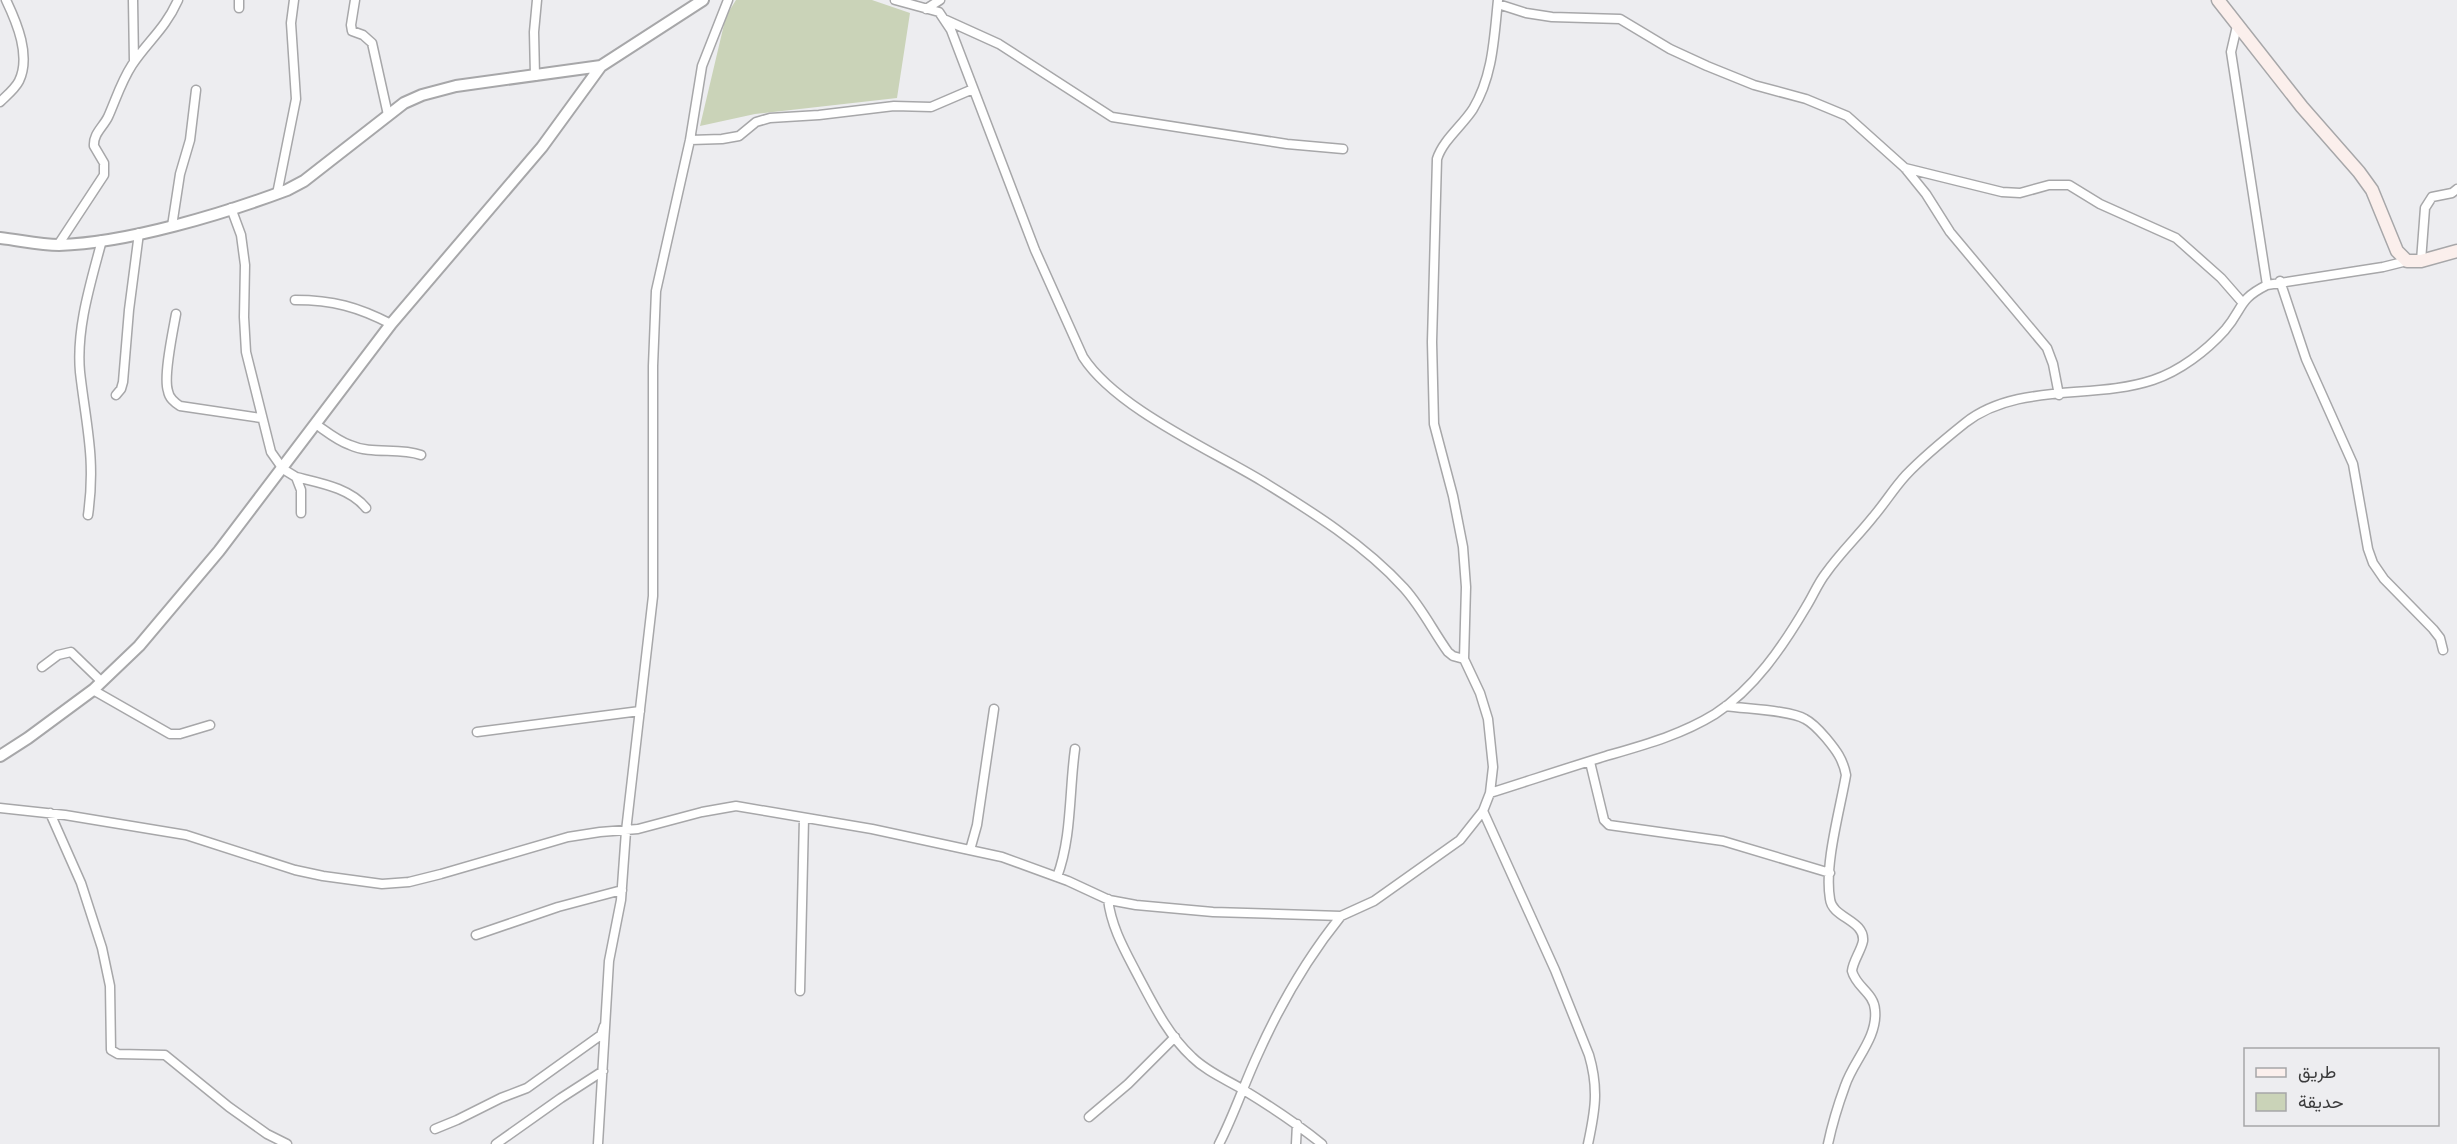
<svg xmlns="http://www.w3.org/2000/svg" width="2457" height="1144" font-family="Poppins,Vazirmatn,sans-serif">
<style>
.green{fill:#cad3b8}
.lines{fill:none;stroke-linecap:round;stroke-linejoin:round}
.minor-casing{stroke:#a7a7a9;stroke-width:11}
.tertiary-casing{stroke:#a7a7a9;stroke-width:14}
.secondary-casing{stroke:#a7a7a9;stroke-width:15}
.minor{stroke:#fff;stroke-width:8}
.tertiary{stroke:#fff;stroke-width:10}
.secondary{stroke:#fbefec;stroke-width:12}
</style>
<rect width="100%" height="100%" fill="#ededf0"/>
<path class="green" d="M 736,0 L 872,0 L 910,13 L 897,98 L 755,114 L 700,126 L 726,16 Z"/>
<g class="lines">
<g class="minor-casing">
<path id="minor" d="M 133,0 L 134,62
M 355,0 L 351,25 L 352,31 L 363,35 L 372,43 L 388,115
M 895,0 L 939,12 L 951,30 L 1035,250 L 1083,357 C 1116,408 1209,449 1262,481 C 1311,511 1365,545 1404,588 C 1422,608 1433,631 1448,652 L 1453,656 L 1464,659
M 1498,4 L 1526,13 L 1552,17 L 1620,19 L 1670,49 L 1707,66 L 1754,85 L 1806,99 L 1847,116 L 1905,168 L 1926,194 L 1950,232 L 2047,348 L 2053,364 L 2059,395
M 239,8 L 239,0
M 926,9 L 940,0
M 946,20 L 999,44 L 1112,117 L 1287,144 L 1343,149
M 2237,26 L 2231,52 L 2267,285
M 535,76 L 534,32 L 537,0
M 0,102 C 6,96 15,89 19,81 C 31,56 17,23 6,0
M 690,140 L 722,139 L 739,136 L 756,122 L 770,118 L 819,115 L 894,106 L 931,107 L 973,89
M 1905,168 L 2002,192 L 2020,193 L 2049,185 L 2069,185 L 2100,204 L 2176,238 L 2221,278 L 2242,302
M 277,194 L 296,99 L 291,23 L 294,0
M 231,208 L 241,235 L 245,265 L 244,317 L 246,352 L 271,452 L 283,469 L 296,477 L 301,490 L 301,513
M 172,226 L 180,174 L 190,140 L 196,90
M 58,245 L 104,175 L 104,163 L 94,146 C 93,134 103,127 108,117 C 116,99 121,82 132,65 C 148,41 165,29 178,0
M 2421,261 L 2425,208 L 2432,197 L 2452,193 L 2457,189
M 2280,281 L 2306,359 L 2353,464 L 2368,549 L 2373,563 L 2384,579 L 2433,629 L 2440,638 L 2443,650
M 295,300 C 333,300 358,307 391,324
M 176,314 C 173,331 163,377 168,391 C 169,398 174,402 180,406 L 261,418
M 116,395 L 121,389 L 123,382 L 129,310 L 139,233
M 317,425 C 327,432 338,441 350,445 C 372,455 398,447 421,455
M 296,477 C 320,483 350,488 366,508
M 88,515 C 96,459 86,425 80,372 C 76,328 91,282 102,240
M 42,667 L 58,655 L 71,652 L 102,682
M 93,690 L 170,734 L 180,734 L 210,725
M 1726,706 C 1745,709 1790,710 1805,719 C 1813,723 1820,731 1826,738 C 1836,750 1843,759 1846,775 C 1840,810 1824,865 1830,899 C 1832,918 1865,920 1863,941 C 1861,951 1853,961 1852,971 C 1856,987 1874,993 1875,1010 C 1878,1038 1853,1061 1845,1086 C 1838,1105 1832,1125 1828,1144
M 477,732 L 640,711
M 1590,762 L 1604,820 L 1609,825 L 1723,841 L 1830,873
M 1490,793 C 1528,781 1567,768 1606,756 C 1644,745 1681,735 1715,714 C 1754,689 1783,646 1806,607 C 1813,596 1818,583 1826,573 C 1840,553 1858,536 1873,517 C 1885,503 1894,488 1906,475 C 1924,456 1945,439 1965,423 C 2017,382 2093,400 2153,380 C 2180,371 2206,351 2225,330 C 2244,308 2237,300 2267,285 L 2383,267 L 2407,261
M 0,808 L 65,815 L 186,835 L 295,870 L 323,876 L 382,884 L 409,882 L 441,874 L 568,837 L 600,832 L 638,829 L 702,812 L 736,806 L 872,829 L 1002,857 L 1068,881 L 1109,900 L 1136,905 L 1213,912 L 1341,916 L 1374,901 L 1460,840 L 1483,811 L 1490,793 L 1493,767 L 1488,719 L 1480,693 L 1464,659 L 1466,587 L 1463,547 L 1453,496 L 1434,424 L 1432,342 L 1437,159 C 1443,140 1462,126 1473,109 C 1493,76 1494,38 1498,0
M 1483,811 L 1555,970 L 1589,1055 C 1599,1089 1595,1111 1588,1144
M 50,813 L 81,883 L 102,948 L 110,986 L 111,1050 L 118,1054 L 165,1055 L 229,1107 L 267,1134 L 287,1144
M 970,850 L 977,825 L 994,709
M 1057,877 C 1072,837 1069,792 1075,749
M 1108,899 C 1111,926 1124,949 1136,972 C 1152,1002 1167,1034 1192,1057 C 1206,1071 1225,1079 1242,1089 C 1270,1106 1297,1124 1322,1144
M 476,935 L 558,907 L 622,890
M 800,991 L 804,818
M 1089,1117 L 1128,1084 L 1175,1037
M 435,1129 L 457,1120 L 501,1098 L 527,1088 L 601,1035 L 604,1026
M 496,1144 L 561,1098 L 603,1071
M 598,1144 L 609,961 L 621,900 L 626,831 L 653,596 L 653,366 L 656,291 L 690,140 L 702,66 L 728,0
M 1219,1144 C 1234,1115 1244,1084 1258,1054 C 1280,1005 1307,958 1341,916
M 1296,1144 L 1297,1124"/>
</g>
<g class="tertiary-casing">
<path id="tertiary" d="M 0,238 C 19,240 40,245 59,245 C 127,243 223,214 287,190 L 304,181 L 404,103 L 422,95 L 456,86 L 601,66
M 0,756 L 28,738 L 93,690 L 139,646 L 219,551 L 391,324 L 542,147 L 601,66 L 703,0"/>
</g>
<g class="secondary-casing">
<path id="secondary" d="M 2218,0 L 2302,107 L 2359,172 L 2372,190 L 2397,251 L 2407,261 L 2421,261 L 2457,251"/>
</g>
<use href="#minor" class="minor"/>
<use href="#tertiary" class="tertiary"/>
<use href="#secondary" class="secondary"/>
</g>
<rect x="2244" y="1048" width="195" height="78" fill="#ededf0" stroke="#a6a6a8" stroke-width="1.5"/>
<rect x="2256" y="1068" width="30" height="9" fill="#fbefec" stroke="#a6a6a8" stroke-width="1.5"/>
<text x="2298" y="1078" font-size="18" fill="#3b3b3c">طريق</text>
<rect x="2256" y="1093" width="30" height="18" fill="#cad3b8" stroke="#a6a6a8" stroke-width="1.5"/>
<text x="2298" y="1108" font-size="18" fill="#3b3b3c">حديقة</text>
</svg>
